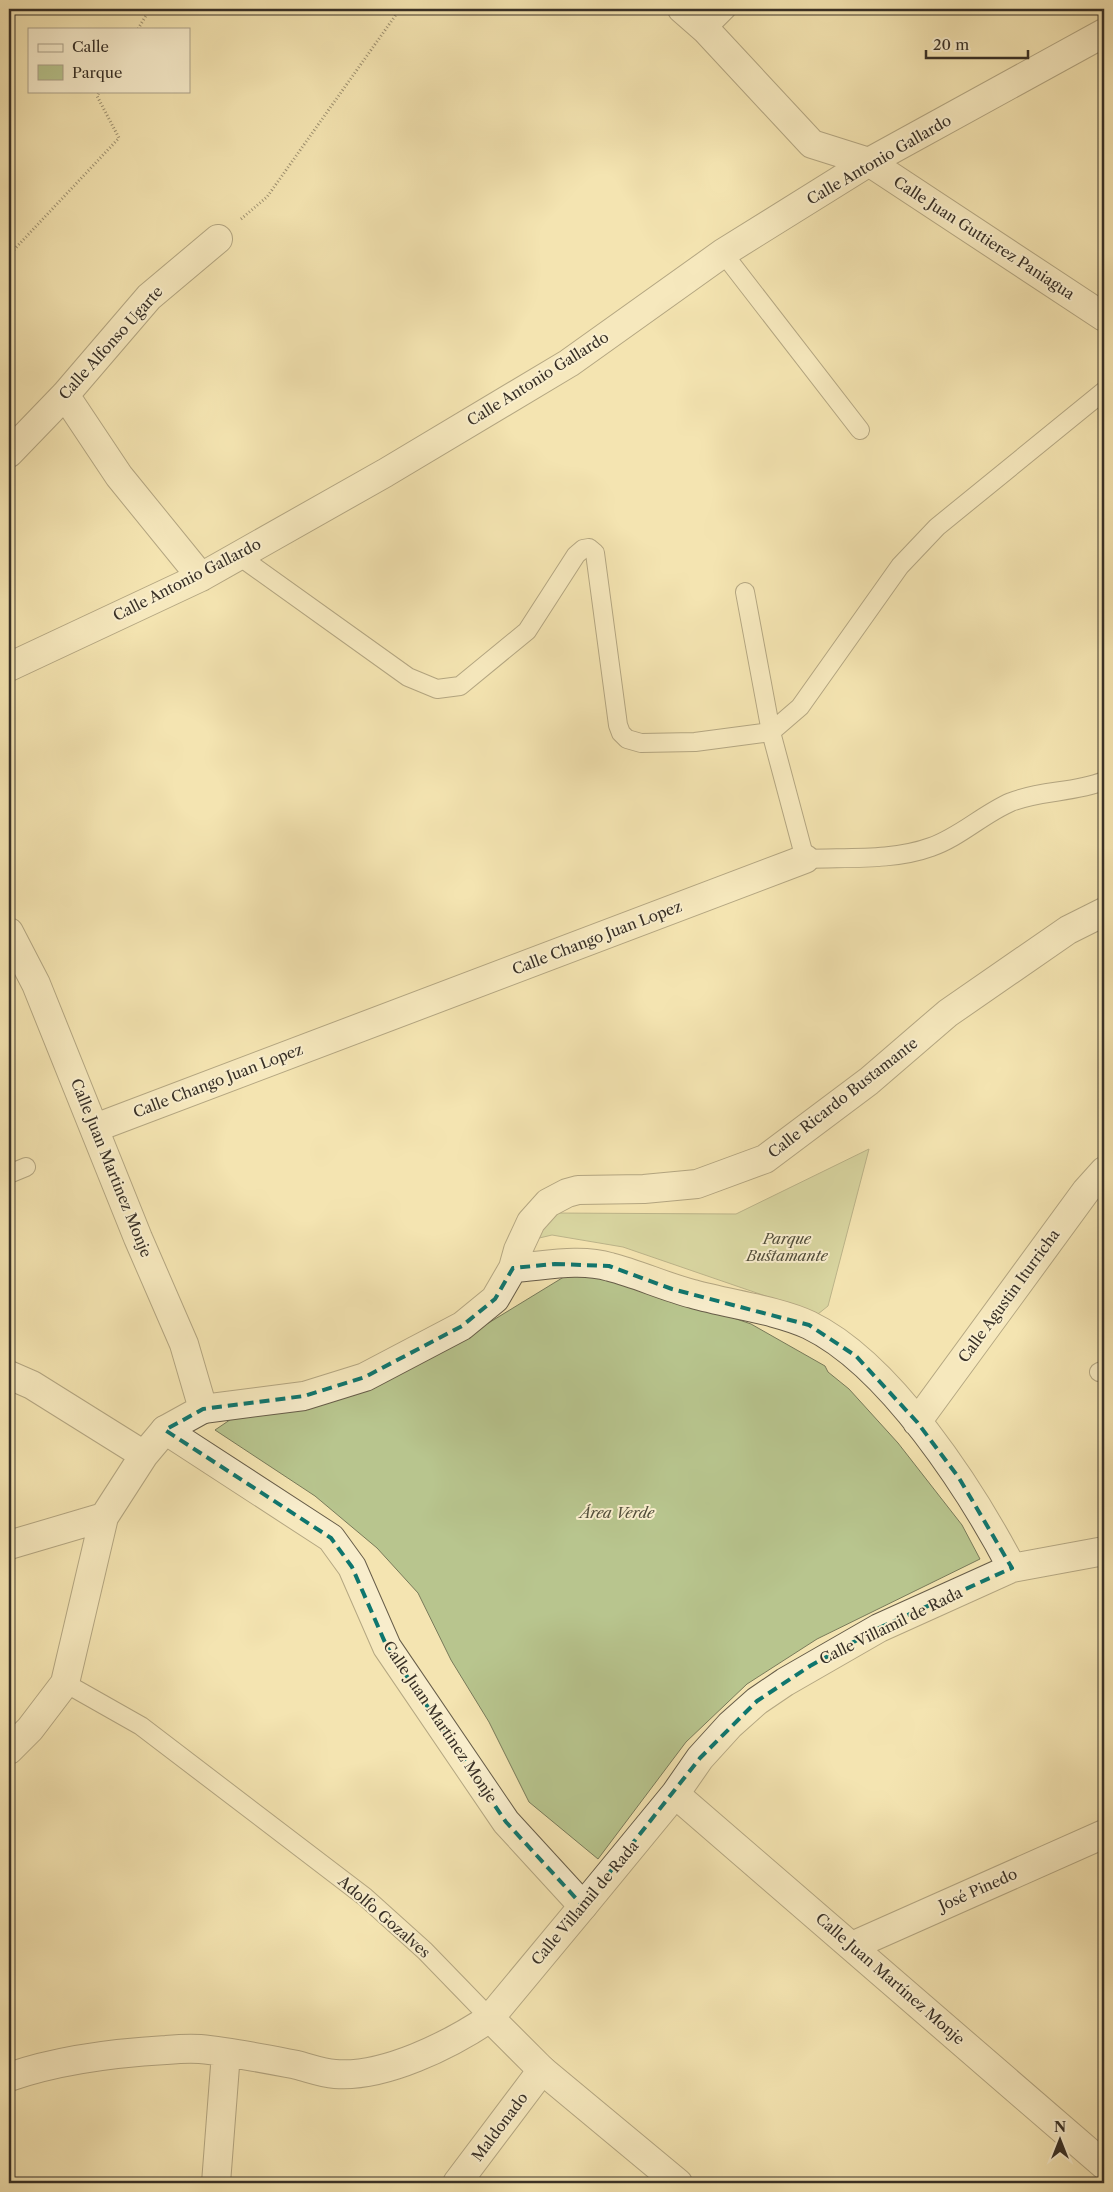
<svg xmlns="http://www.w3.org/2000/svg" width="1113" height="2192" font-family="'Libre Caslon Text',serif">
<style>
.green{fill:#b8c58e;stroke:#787a5a}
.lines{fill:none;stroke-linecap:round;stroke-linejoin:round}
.service-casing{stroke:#675d49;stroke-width:20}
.minor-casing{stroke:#675d49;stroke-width:30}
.tertiary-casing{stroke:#675d49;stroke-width:30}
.path{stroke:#383026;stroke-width:3;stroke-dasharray:1 2.5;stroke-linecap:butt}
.service{stroke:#f8edcc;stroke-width:18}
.minor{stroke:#f8edcc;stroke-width:28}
.tertiary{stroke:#f8edcc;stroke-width:28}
.marked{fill:none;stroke:#0f766e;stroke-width:4;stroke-dasharray:10 6;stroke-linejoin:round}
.labels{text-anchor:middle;stroke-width:4;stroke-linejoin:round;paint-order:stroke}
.street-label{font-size:15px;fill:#383026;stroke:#f8edcc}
.park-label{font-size:15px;font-style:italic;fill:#524e3b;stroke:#f8edcc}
</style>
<rect width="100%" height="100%" fill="#f4e4b1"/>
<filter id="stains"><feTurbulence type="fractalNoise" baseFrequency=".004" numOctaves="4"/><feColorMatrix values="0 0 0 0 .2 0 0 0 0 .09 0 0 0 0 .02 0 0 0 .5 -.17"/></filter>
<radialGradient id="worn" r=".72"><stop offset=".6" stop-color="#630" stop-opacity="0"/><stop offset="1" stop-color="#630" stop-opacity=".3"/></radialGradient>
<path class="green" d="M 869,1149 L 828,1306 L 818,1314 L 623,1247 L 552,1235 L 535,1239 L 552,1213 L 736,1214 Z
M 598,1269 L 657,1295 L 702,1311 L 725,1315 L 751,1324 L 825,1366 L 828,1372 L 849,1389 L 898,1443 L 962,1525 L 980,1559 L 817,1639 L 747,1684 L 686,1742 L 598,1859 L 529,1802 L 489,1722 L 451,1660 L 418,1593 L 377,1548 L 315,1496 L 215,1430 L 246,1409 L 477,1330 L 567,1275 Z"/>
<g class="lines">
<g class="service-casing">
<path id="service" d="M 706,30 L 727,9
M 723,253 L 860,430
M 239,556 L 408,677 L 437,689 L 460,686 L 527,631 L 576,555 L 583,549 L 589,548 L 595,553 L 618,725 L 621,733 L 627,739 L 641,743 L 695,742 L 771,732 L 800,707 L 900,566 L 937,527 L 1104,391
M 745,592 L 771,732 L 805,859 C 846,857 893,861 931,847 C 960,837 983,814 1011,802 C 1041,790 1074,793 1104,781
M 9,1174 L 26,1167
M 1099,1372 L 1104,1370
M 65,1683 L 141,1726 L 365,1897 L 425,1951 L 490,2018"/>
</g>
<g class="minor-casing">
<path id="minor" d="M 682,9 L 706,30 L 812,144 L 869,162 L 1104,317
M 65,395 L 119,476 L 201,577
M 9,453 L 65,395 L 149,297 L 218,239
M 9,667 L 201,577 L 385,473 L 569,363 L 723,253 L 869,162 L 1104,33
M 95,1128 L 805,859
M 513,1268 C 544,1266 580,1258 610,1267 C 638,1274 665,1287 693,1294 C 728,1304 777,1310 809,1325 C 890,1364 971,1490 1012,1568
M 9,1375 L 32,1385 L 144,1455
M 203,1409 L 304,1396 L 365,1377 L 462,1326 L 495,1299 L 513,1268 L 518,1250 L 531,1222 L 548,1203 L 567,1193 L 578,1190 L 644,1189 L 697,1184 L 765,1159 L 869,1081 L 948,1013 L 1068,930 L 1104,912
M 917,1422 L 1086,1191 L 1104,1171
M 9,1545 L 104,1517
M 9,1750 L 30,1729 L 65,1683 L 104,1517 L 144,1455 L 165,1430
M 675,1794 L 1104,2165
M 583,1906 L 675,1794 L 700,1758 L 730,1725 L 757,1701 L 785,1682 L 879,1628 L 1012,1568 L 1104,1551
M 852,1946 L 1104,1834
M 9,2077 C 58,2060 113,2053 166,2050 C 177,2049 189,2048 200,2049 C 232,2052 266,2059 297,2065 C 309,2068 322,2073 335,2074 C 384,2078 450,2045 490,2018
M 216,2183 L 226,2053
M 457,2183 L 542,2070"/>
</g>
<g class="tertiary-casing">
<path id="tertiary" d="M 9,932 L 36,984 L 138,1238 L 184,1344 L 203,1409 L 165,1430 L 331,1538 L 352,1567 L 387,1647 L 506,1822 L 583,1906 L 490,2018 L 542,2070 L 678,2183"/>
</g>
<path class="path" d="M 138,29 L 150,9
M 241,219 L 267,197 L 400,9
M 9,255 L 119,138 L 97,96 L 100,91"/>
<use href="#service" class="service"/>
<use href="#minor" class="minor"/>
<use href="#tertiary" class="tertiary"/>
</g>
<path d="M0 0H1113V2192H0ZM 555,1264 L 609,1266 L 672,1289 L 809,1325 L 856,1356 L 917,1422 L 959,1478 L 1012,1568 L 879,1628 L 810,1666 L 757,1701 L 700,1758 L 583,1906 L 506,1822 L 387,1647 L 352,1567 L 331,1538 L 165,1430 L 203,1409 L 304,1396 L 365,1377 L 462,1326 L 495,1299 L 513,1268 Z" fill="#f4e4b1" fill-opacity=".55" fill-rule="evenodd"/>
<path class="marked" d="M 555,1264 L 609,1266 L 672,1289 L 809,1325 L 856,1356 L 917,1422 L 959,1478 L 1012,1568 L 879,1628 L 810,1666 L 757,1701 L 700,1758 L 583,1906 L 506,1822 L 387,1647 L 352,1567 L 331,1538 L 165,1430 L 203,1409 L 304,1396 L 365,1377 L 462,1326 L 495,1299 L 513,1268 Z"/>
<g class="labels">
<g class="street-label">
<text transform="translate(879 160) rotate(-30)" y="5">Calle Antonio Gallardo</text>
<text transform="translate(984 238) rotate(33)" y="5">Calle Juan Guttierez Paniagua</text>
<text transform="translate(111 343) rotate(-48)" y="5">Calle Alfonso Ugarte</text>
<text transform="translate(538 379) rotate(-32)" y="5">Calle Antonio Gallardo</text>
<text transform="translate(187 580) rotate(-27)" y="5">Calle Antonio Gallardo</text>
<text transform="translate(597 938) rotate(-21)" y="5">Calle Chango Juan Lopez</text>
<text transform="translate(218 1081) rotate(-21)" y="5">Calle Chango Juan Lopez</text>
<text transform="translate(843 1098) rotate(-38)" y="5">Calle Ricardo Bustamante</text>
<text transform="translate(111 1168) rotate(68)" y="5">Calle Juan Martinez Monje</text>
<text transform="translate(1009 1296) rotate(-54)" y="5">Calle Agustin Iturricha</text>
<text transform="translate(891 1626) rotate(-26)" y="5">Calle Villamil de Rada</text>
<text transform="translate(440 1722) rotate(56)" y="5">Calle Juan Martinez Monje</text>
<text transform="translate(978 1890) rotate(-24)" y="5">José Pinedo</text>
<text transform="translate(585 1903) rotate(-50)" y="5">Calle Villamil de Rada</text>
<text transform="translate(384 1917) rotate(41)" y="5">Adolfo Gozalves</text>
<text transform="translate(890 1979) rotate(41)" y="5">Calle Juan Martínez Monje</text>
<text transform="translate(500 2127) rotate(-53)" y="5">Maldonado</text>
</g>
<g class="park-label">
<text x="787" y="1244">Parque<tspan x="787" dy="17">Bustamante</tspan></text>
<text x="617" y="1518">Área Verde</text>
</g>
</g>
<rect width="1113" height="2192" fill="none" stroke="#f4e4b1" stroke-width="30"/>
<rect x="10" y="10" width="1093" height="2172" fill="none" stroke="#383026" stroke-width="2.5"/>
<rect x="15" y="15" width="1083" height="2162" fill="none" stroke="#383026"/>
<rect x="28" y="28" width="162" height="65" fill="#f8edcc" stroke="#aba18a"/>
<rect x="38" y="44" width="25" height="8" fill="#f8edcc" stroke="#aba18a"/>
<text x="72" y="52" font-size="15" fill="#383026">Calle</text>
<rect x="38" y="65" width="25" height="15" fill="#b8c58e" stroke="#aba18a"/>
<text x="72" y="78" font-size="15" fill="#383026">Parque</text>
<g transform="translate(1060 2140)" stroke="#f8edcc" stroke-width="4" paint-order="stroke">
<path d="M0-4L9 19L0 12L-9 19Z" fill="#383026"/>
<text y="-8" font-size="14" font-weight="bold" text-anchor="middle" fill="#383026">N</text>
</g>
<path d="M926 50v8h102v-8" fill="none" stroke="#383026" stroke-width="2.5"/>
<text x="933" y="50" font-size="15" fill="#383026" stroke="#f8edcc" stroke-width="4" paint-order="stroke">20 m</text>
<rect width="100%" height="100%" filter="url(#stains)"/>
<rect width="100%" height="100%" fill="url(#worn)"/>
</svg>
